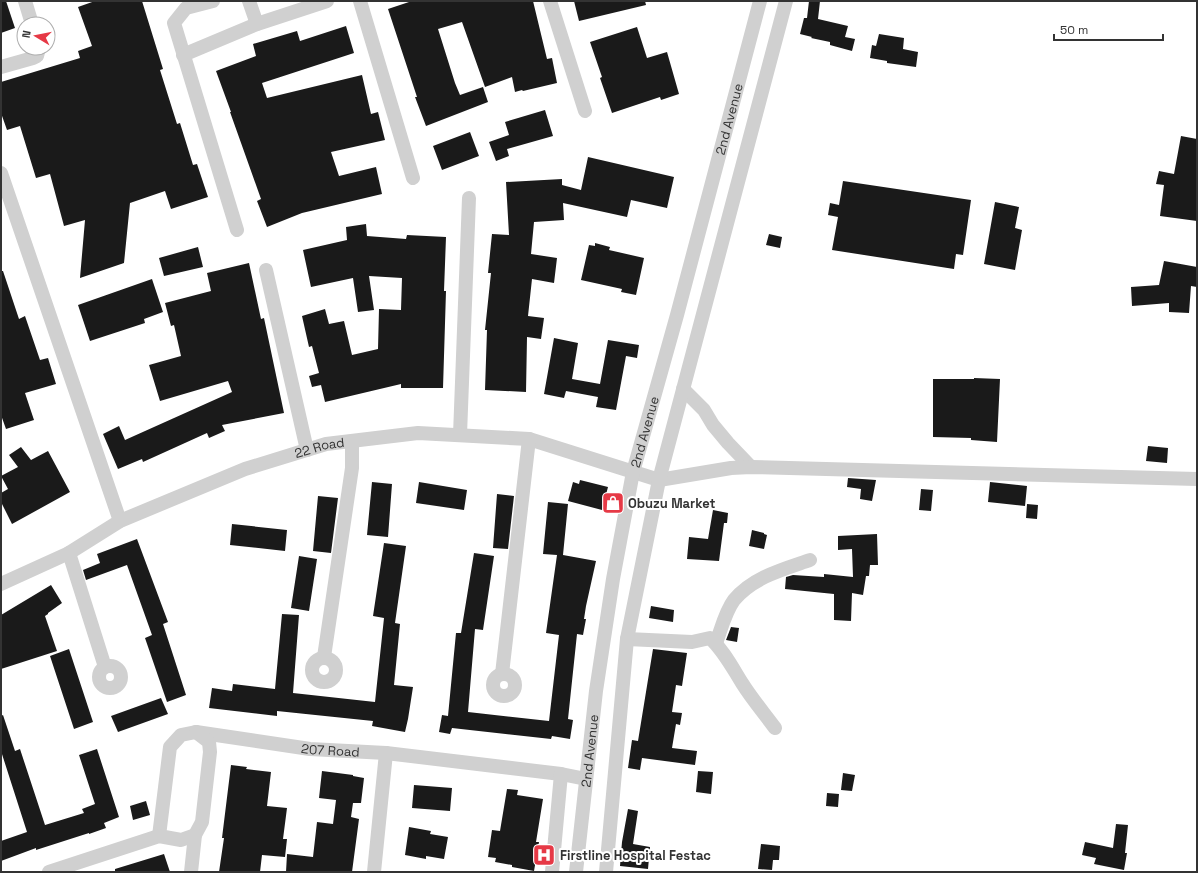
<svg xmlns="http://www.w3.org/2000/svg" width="1198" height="873" font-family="'Space Grotesk',sans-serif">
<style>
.building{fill:#1a1a1a}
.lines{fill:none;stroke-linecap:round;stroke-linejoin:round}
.minor{stroke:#d0d0d0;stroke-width:14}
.labels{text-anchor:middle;stroke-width:4;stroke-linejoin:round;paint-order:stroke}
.street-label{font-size:13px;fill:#333;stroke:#fff}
.poi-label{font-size:13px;font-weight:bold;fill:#333;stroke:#fff;text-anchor:start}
</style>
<rect width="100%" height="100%" fill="#fff"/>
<path class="building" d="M 1,1 L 6,1 L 15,28 L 1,33 Z
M 95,1 L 142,1 L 163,69 L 160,70 L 177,124 L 180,123 L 193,165 L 197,164 L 208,197 L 171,209 L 165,191 L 130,203 L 124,263 L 80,278 L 85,220 L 64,226 L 50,174 L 36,178 L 20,126 L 7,130 L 1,113 L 1,82 L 80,58 L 78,51 L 92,46 L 78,7 Z
M 412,1 L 533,1 L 547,59 L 552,58 L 557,83 L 523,91 L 522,90 L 515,92 L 512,77 L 485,87 L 462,22 L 438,29 L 455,83 L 460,95 L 483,87 L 488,102 L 426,126 L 415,97 L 417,97 L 388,9 Z
M 574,1 L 645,1 L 646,5 L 579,21 Z
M 809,1 L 820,1 L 818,19 L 848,26 L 845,37 L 855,39 L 852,51 L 830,45 L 830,42 L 811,38 L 812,37 L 800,34 L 804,18 L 807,18 Z
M 346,26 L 354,53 L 262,83 L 267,98 L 362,75 L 371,114 L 378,112 L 385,140 L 331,152 L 339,176 L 376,167 L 382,194 L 302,213 L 267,227 L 257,201 L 261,199 L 230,112 L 231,112 L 216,71 L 256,56 L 253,44 L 297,31 L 300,41 Z
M 637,27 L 647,58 L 667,52 L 679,94 L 661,100 L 660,97 L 612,113 L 600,78 L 602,77 L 590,42 Z
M 879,34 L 904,38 L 903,49 L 918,52 L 916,67 L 887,63 L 887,61 L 870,58 L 872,45 L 876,46 Z
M 545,110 L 553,136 L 507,149 L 509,156 L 496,161 L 489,142 L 509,135 L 505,122 Z
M 470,132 L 479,156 L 442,170 L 433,146 Z
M 1181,136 L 1197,139 L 1197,221 L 1160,216 L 1164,185 L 1156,184 L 1159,171 L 1174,174 Z
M 588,157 L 674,177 L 667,208 L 631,200 L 627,217 L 563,203 L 564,220 L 534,222 L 531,254 L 557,258 L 554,283 L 532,279 L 528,316 L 544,318 L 541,339 L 527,337 L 526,392 L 485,390 L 487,330 L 485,330 L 491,273 L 488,273 L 492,234 L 509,235 L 506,182 L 562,179 L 562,185 L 581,190 Z
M 843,181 L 971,200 L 963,255 L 956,254 L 954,269 L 832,250 L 838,217 L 828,215 L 830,203 L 839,205 Z
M 995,202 L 1019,207 L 1015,228 L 1022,230 L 1015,270 L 984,264 Z
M 366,224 L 367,236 L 406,239 L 407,235 L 446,237 L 444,291 L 446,291 L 443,388 L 401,388 L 401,384 L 325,402 L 321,385 L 312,387 L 309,376 L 319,373 L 312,346 L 309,347 L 302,316 L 325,309 L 329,324 L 344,321 L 352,355 L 378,349 L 379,309 L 401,310 L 402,278 L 369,276 L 374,310 L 358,312 L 353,278 L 311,287 L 303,250 L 347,240 L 346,227 Z
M 769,234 L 782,237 L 780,248 L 766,245 Z
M 595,243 L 610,247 L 609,250 L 644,258 L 636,295 L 621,292 L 622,289 L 581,280 L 589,245 L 595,246 Z
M 198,247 L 203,267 L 164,276 L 159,258 Z
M 1164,261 L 1197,267 L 1197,287 L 1191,286 L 1189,313 L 1169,312 L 1169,303 L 1132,306 L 1131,287 L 1159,285 Z
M 249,263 L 261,319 L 264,318 L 284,413 L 222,425 L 225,431 L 209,438 L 207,433 L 143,462 L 142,459 L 118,469 L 103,434 L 119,426 L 125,440 L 232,392 L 228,381 L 160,401 L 149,365 L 181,356 L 174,325 L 171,326 L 165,303 L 211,291 L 207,273 Z
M 1,271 L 3,271 L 19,319 L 25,316 L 40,360 L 48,358 L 56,384 L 25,393 L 34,420 L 6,429 L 1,415 Z
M 152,279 L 163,312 L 144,319 L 145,323 L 90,341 L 78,305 Z
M 554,338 L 578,343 L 572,379 L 600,384 L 608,340 L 639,345 L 637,358 L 626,356 L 616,410 L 596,407 L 598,397 L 566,391 L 564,398 L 544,394 Z
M 974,378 L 1000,379 L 997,442 L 971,440 L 971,438 L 933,437 L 933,379 L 974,379 Z
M 1148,446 L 1168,448 L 1167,463 L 1146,461 Z
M 21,447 L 31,460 L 48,451 L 70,492 L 12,524 L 1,502 L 1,493 L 8,489 L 1,476 L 18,467 L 9,455 Z
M 848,478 L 876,480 L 872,501 L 860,499 L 861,489 L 847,487 Z
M 580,480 L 608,487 L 602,510 L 568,501 L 573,482 L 579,484 Z
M 372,482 L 392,484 L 388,537 L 367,535 Z
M 419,482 L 467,490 L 464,510 L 416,503 Z
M 990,482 L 1027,486 L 1025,506 L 988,502 Z
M 921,489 L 933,490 L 931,511 L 919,510 Z
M 497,494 L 514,496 L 508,549 L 493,548 Z
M 318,496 L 338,498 L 331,553 L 313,551 Z
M 548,502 L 568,504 L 563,555 L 596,561 L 586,606 L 584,619 L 586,619 L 583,635 L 577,634 L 568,719 L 573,720 L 570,739 L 552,736 L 551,739 L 452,728 L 450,734 L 439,732 L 442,715 L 448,716 L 456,633 L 461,633 L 474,553 L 494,556 L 483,630 L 475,629 L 468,712 L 549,721 L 559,635 L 546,633 L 557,555 L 543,554 Z
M 1027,504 L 1038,505 L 1037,519 L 1026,518 Z
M 713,510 L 728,513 L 727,523 L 724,523 L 719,561 L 687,559 L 689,537 L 708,539 Z
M 232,524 L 287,530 L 285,551 L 230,545 Z
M 752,530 L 764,533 L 764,534 L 767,535 L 764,549 L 749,546 Z
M 877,534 L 878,565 L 870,565 L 869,576 L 866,576 L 863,595 L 852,593 L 851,621 L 834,620 L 834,594 L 785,589 L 786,577 L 793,575 L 824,577 L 824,574 L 853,577 L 852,549 L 838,550 L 838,536 Z
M 137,539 L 168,622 L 163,624 L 186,695 L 167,702 L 145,638 L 152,635 L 127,565 L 86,580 L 83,570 L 100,563 L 97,554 Z
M 384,543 L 406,546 L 395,623 L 400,624 L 394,685 L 413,687 L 408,719 L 405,732 L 372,726 L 373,721 L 277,711 L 277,716 L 209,708 L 212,688 L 232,691 L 233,684 L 275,689 L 282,614 L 299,615 L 293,693 L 375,702 L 384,618 L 373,616 Z
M 299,556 L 317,559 L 309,611 L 291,608 Z
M 51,585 L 62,603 L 48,613 L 48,614 L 45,616 L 57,651 L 1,669 L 1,615 Z
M 651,606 L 674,610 L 673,622 L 649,618 Z
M 731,627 L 739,628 L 737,642 L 726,640 Z
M 69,649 L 93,722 L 74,729 L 50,656 Z
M 653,649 L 687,653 L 682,686 L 676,685 L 672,712 L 682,713 L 680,725 L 676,724 L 672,748 L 697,751 L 695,765 L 642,758 L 640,770 L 628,768 L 632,740 L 638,741 Z
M 161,698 L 168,714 L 118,732 L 111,716 Z
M 3,715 L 15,751 L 20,749 L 45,825 L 84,813 L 82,809 L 95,804 L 79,755 L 97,749 L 119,817 L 104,823 L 106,828 L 89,834 L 89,833 L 36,850 L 36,848 L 1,861 L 1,841 L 27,832 L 1,751 L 1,716 Z
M 231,765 L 247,767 L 246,769 L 271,772 L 267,806 L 287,808 L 283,839 L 287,839 L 285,857 L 262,855 L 260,872 L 219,872 L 224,838 L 222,838 Z
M 322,771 L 353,775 L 353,776 L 364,778 L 361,803 L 353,803 L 351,817 L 359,819 L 352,872 L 286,872 L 287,854 L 313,857 L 317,822 L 333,824 L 336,800 L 319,798 Z
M 698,771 L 713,772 L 711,794 L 696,792 Z
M 843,773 L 855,775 L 852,791 L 841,790 Z
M 414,785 L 452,788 L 450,811 L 412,808 Z
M 507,789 L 518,790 L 517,795 L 543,799 L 536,842 L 539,842 L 534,871 L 512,867 L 512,865 L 495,862 L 496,858 L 488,857 L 492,830 L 500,831 Z
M 827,793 L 839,794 L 838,807 L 826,806 Z
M 146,801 L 150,815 L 133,820 L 130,806 Z
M 628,809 L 638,811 L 633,844 L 650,847 L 648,869 L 620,866 L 622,842 Z
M 1116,824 L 1128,825 L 1125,853 L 1127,853 L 1124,870 L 1094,864 L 1096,858 L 1082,855 L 1085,842 L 1113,848 Z
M 409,827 L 431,831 L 430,834 L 448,837 L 444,859 L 426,856 L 426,859 L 405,855 Z
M 761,844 L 780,846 L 779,860 L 773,860 L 772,870 L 758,869 Z
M 164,854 L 170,872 L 115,872 L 115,869 Z"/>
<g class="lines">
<g class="minor">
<path d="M 25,1 L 32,24"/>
<path d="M 213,1 L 186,8 L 174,23 L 237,230"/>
<path d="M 249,1 L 257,24"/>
<path d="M 360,1 L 413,178"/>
<path d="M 550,1 L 585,111"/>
<path d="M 183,55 L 257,24 L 327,1"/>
<path d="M 1,67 L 33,58 L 37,56 L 39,48"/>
<path d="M 1,173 L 120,521"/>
<path d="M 266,270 L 307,450"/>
<path d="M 683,389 L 704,410 L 713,425 L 728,443 L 751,467"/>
<path d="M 460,435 L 469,198"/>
<path d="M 69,553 L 105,667"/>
<path id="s1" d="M 1,584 L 69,553 L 120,521 L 245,469 L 326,444 L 418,433 L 529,439 L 659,480 L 731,468 L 751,467 L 1197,479"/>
<path d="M 627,639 L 692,642 L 710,638 C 724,651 732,667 742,683 C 752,699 764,713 775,728"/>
<path d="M 716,643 C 721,630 725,612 734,600 C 753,577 784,569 810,560"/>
<path d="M 324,657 L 352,468 L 352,442"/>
<circle cx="324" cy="670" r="12"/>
<circle cx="110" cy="677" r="11"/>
<path d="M 502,674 L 529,439"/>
<circle cx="504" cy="685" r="11"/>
<path id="s2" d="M 159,836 L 170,747 L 181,735 L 196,732 L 310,749 L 386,753 L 561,774 L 586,779"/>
<path d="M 49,872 L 159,836 L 181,840 L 195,835 L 202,822 L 210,752 L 209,742 L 196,732"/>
<path d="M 191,872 L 195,835"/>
<path d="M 374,872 L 386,753"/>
<path d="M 552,872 L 561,774"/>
<path id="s3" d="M 576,872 L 596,691 L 613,579 L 633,472 L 677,315 L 760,1"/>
<path d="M 606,872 L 627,639 L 659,480 L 786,1"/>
</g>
</g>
<defs>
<g id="shop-square" transform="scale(1.15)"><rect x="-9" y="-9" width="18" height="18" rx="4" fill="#e63946" stroke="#fff"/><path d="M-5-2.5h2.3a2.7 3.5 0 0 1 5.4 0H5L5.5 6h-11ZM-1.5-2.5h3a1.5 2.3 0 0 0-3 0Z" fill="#fff"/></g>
<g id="hospital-square" transform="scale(1.15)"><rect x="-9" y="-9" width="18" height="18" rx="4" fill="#e63946" stroke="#fff"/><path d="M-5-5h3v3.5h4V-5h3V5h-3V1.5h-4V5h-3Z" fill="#fff"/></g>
</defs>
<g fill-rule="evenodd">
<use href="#shop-square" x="613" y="503"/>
<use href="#hospital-square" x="544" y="855"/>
</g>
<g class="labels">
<g class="street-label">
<text dy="5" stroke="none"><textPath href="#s3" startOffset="770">2nd Avenue</textPath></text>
<text dy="5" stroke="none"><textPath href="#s3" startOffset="446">2nd Avenue</textPath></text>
<text dy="5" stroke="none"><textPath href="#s1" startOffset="348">22 Road</textPath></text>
<text dy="5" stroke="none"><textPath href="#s2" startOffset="257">207 Road</textPath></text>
<text dy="5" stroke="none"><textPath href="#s3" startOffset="122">2nd Avenue</textPath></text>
</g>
<g class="poi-label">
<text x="628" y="508">Obuzu Market</text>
<text x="560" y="860">Firstline Hospital Festac</text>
</g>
</g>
<rect width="1198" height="873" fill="none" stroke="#333333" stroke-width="4"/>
<g transform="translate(36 36) rotate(280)"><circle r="19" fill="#ffffff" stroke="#adadad"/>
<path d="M0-3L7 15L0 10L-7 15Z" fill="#e63946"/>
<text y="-6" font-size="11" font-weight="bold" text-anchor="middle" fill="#333333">N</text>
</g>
<path d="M1054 34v6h109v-6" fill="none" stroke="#333333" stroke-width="2"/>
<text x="1060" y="34" font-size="12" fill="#333333" stroke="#ffffff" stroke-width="3" paint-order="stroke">50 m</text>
</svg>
